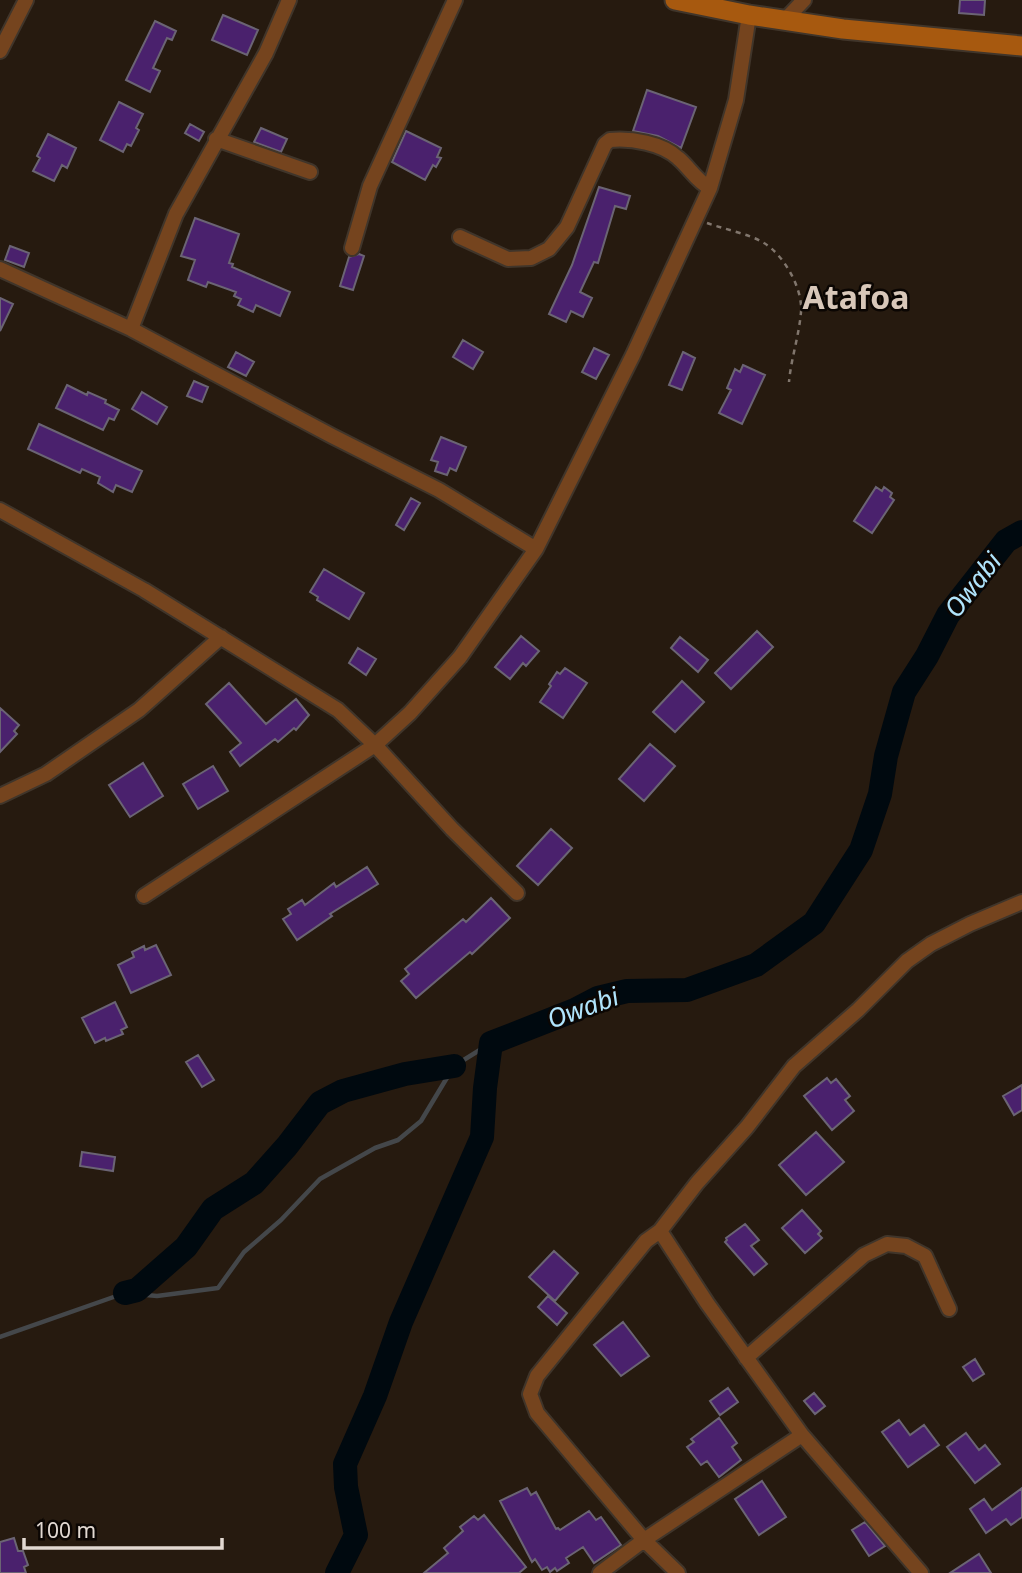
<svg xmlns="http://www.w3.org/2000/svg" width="1022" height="1573" font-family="'Noto Sans',sans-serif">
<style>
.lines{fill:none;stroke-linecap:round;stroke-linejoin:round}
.stream{stroke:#44474a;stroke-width:4.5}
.river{stroke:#00090f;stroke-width:24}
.building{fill:#4a216d;stroke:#6b6474;stroke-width:2}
.minor-casing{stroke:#40352a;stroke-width:18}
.secondary-casing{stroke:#40352a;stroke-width:23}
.path{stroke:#81766d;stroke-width:2.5;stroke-dasharray:5 5;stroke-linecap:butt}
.minor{stroke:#75441e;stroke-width:14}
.secondary{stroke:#a7590f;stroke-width:19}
.labels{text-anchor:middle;stroke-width:5;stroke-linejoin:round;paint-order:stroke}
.water-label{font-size:26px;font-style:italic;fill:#b0e4fc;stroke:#0b0603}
.district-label{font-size:32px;font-weight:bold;fill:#d8c7b9;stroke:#0b0603}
</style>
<rect width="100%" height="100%" fill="#261a0f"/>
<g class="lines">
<path class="stream" d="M 0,1337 L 125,1293 L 157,1296 L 218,1288 L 244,1252 L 281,1220 L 320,1179 L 375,1148 L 398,1140 L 421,1121 L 454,1066 L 491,1043"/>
<path class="river" d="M 125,1293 L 137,1290 L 186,1247 L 213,1209 L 254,1183 L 287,1146 L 320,1103 L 343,1091 L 405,1074 L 454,1066
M 337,1573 L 356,1535 L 346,1487 L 345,1464 L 375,1396 L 401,1322 L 482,1137 L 485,1088 L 491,1043 L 575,1010 L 598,998 L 627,991 L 687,990 L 756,965 L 814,923 L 861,850 L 880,794 L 886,756 L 904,692 L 927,656 L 948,615 L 1006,541 L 1022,532"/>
</g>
<path class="building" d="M 960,0 L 985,0 L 984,15 L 959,13 Z
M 223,15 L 258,30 L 247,55 L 212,40 Z
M 155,21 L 176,31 L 172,40 L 167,38 L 153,68 L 160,71 L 150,92 L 126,80 Z
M 647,90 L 696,107 L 681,148 L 658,136 L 633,131 Z
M 119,102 L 143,114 L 136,128 L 139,130 L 131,146 L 127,144 L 123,152 L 100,140 Z
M 190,124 L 204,132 L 199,141 L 185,133 Z
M 261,128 L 287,139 L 281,152 L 254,142 Z
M 406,131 L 441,148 L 437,157 L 441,158 L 436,167 L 433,165 L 425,180 L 392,162 Z
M 48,134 L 76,148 L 67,168 L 62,165 L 54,181 L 33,171 L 40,158 L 37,156 Z
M 599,187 L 630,196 L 626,209 L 615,206 L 598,263 L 594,262 L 580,292 L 592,298 L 583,317 L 571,311 L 566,322 L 549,314 L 572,265 Z
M 195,218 L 239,234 L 229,263 L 233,264 L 232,267 L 290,292 L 280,316 L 256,305 L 253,312 L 238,305 L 241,299 L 234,296 L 236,292 L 208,282 L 206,287 L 188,280 L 195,260 L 181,256 Z
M 10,246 L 29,253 L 24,267 L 5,260 Z
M 359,254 L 364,256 L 353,290 L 340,286 L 349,257 Z
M 0,298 L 13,304 L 0,331 Z
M 463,340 L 483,352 L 473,369 L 453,357 Z
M 594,348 L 609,355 L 596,379 L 582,372 Z
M 236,352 L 254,362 L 246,376 L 228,367 Z
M 683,352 L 695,358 L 682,390 L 669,385 Z
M 743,365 L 765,375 L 742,424 L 719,413 L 731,390 L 727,388 L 735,369 L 740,372 Z
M 194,381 L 208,387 L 202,402 L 187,396 Z
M 67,385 L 87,395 L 88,392 L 106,400 L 105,403 L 119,410 L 114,420 L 109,418 L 103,430 L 56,408 Z
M 142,392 L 167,407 L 157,424 L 132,409 Z
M 39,424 L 142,471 L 132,492 L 116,485 L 113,492 L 98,483 L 100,477 L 82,469 L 80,473 L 28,449 Z
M 441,437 L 466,447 L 456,471 L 450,468 L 447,475 L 435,471 L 438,462 L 431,460 Z
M 876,487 L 882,491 L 884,487 L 892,493 L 890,497 L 894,500 L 872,533 L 854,521 Z
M 411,498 L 420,503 L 404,530 L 396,525 Z
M 324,569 L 364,593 L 349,619 L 317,600 L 318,597 L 310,592 Z
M 757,631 L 773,647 L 731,689 L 715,673 Z
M 521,636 L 539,651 L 526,666 L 523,663 L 510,679 L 495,667 Z
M 680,637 L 708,660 L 698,672 L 671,648 Z
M 358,648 L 376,659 L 366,675 L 349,663 Z
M 565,668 L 587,683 L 563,718 L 540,702 L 551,686 L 549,684 L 557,672 L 560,674 Z
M 682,681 L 704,702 L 675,732 L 653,712 Z
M 229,683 L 266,724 L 296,699 L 309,715 L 296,730 L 294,728 L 278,742 L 275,739 L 240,766 L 230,752 L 241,743 L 206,704 Z
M 0,708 L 19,725 L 14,731 L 17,734 L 0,752 Z
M 650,744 L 675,766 L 644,801 L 619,779 Z
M 143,763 L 163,796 L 130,817 L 109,785 Z
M 213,766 L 228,791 L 198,809 L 183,784 Z
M 551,829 L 572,848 L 538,885 L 517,866 Z
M 367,867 L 378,884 L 330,914 L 332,916 L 297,940 L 283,919 L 291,914 L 288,909 L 302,900 L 305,905 L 334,883 L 336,887 Z
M 491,898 L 510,918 L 472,954 L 470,952 L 416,998 L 401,981 L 409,974 L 405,969 L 463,919 L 466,922 Z
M 156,945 L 171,975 L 131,993 L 118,965 L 134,957 L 132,952 L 144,946 L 145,950 Z
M 115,1002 L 127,1027 L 121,1030 L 123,1034 L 106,1041 L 105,1038 L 95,1043 L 82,1018 Z
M 198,1055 L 214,1080 L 202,1087 L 186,1062 Z
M 827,1078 L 831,1083 L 836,1079 L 850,1096 L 845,1100 L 854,1111 L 832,1130 L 804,1096 Z
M 1022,1085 L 1022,1110 L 1014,1115 L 1003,1096 Z
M 816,1132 L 844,1162 L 806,1195 L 779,1165 Z
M 82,1152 L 115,1157 L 113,1171 L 80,1166 Z
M 802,1210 L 821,1231 L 818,1234 L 822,1238 L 805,1253 L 782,1228 Z
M 745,1224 L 759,1240 L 751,1246 L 767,1264 L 754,1275 L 725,1242 L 727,1240 L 726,1238 Z
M 554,1251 L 578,1273 L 555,1301 L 529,1277 Z
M 548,1296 L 567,1313 L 557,1325 L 538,1307 Z
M 623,1322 L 649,1356 L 621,1376 L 594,1345 Z
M 975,1359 L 984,1374 L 973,1381 L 963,1367 Z
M 728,1388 L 738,1402 L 720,1415 L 710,1401 Z
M 814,1393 L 825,1406 L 815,1414 L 804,1401 Z
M 719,1418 L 737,1443 L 732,1447 L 741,1460 L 719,1477 L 707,1461 L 701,1465 L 687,1447 L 694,1442 L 691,1439 Z
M 899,1420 L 910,1435 L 924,1425 L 939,1445 L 908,1467 L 882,1432 Z
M 966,1433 L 979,1450 L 985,1445 L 1000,1464 L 975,1483 L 947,1447 Z
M 762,1481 L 786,1517 L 759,1535 L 735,1499 Z
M 527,1488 L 531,1495 L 536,1492 L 556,1529 L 558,1528 L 560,1530 L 589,1511 L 596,1520 L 601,1517 L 621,1545 L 594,1563 L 583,1547 L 566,1558 L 569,1563 L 557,1571 L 555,1568 L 550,1572 L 547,1567 L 542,1570 L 535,1559 L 532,1562 L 500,1501 Z
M 1022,1488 L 1022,1517 L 1011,1525 L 1006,1519 L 986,1533 L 970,1509 L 984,1499 L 992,1510 Z
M 484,1515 L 526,1567 L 519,1573 L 424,1573 L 448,1553 L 444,1548 L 463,1531 L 460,1527 L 474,1516 L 478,1520 Z
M 865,1522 L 885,1546 L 869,1556 L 852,1530 Z
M 14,1538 L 18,1551 L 23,1551 L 28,1565 L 24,1567 L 26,1573 L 0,1573 L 0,1542 Z
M 979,1554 L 991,1573 L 950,1573 Z"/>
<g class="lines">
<g class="minor-casing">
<path id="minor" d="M 785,20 L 804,0
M 0,51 L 26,0
M 216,139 L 310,172
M 460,237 L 508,259 L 531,258 L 549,249 L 567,227 L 605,144 L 610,140 C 631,138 662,143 678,158 C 690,168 696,181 710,188
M 352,248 L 370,186 L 455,0
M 0,269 L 131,329 L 332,436 L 439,490 L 536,549
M 131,329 L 176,214 L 266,53 L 289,0
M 0,510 L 144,590 L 338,710 L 375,745 L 452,829 L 517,893
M 0,796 L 46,774 L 139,710 L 221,637
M 144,896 L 375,745 L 410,713 L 460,657 L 536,549 L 633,355 L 710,188 L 736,100 L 749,15
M 660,1231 L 707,1303 L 802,1435 L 921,1573
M 746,1358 L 864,1255 L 887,1244 L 906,1246 L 925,1256 L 949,1309
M 600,1573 L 644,1540 L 802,1435
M 678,1573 L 644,1540 L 537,1413 L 530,1394 L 537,1376 L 646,1241 L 660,1231 L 697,1183 L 747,1127 L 794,1066 L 858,1010 L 907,961 L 931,944 L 970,924 L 1022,902"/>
</g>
<g class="secondary-casing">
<path id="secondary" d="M 675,0 L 749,15 L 843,29 L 1022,46"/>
</g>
<path class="path" d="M 707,223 C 723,229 750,234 764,243 C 784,255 803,289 801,312 C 799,336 791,359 789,382"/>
<use href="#minor" class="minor"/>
<use href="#secondary" class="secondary"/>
</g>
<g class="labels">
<g class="water-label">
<text transform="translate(973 585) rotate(-52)" y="9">Owabi</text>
<text transform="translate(583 1008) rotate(-20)" y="9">Owabi</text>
</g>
<g class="district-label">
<text x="856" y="309">Atafoa</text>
</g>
</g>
<path d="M24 1538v10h198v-10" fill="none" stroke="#e2d9d2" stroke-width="3.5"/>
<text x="35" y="1538" font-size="21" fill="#e2d9d2" stroke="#0b0603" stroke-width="5" paint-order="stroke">100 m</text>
</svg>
